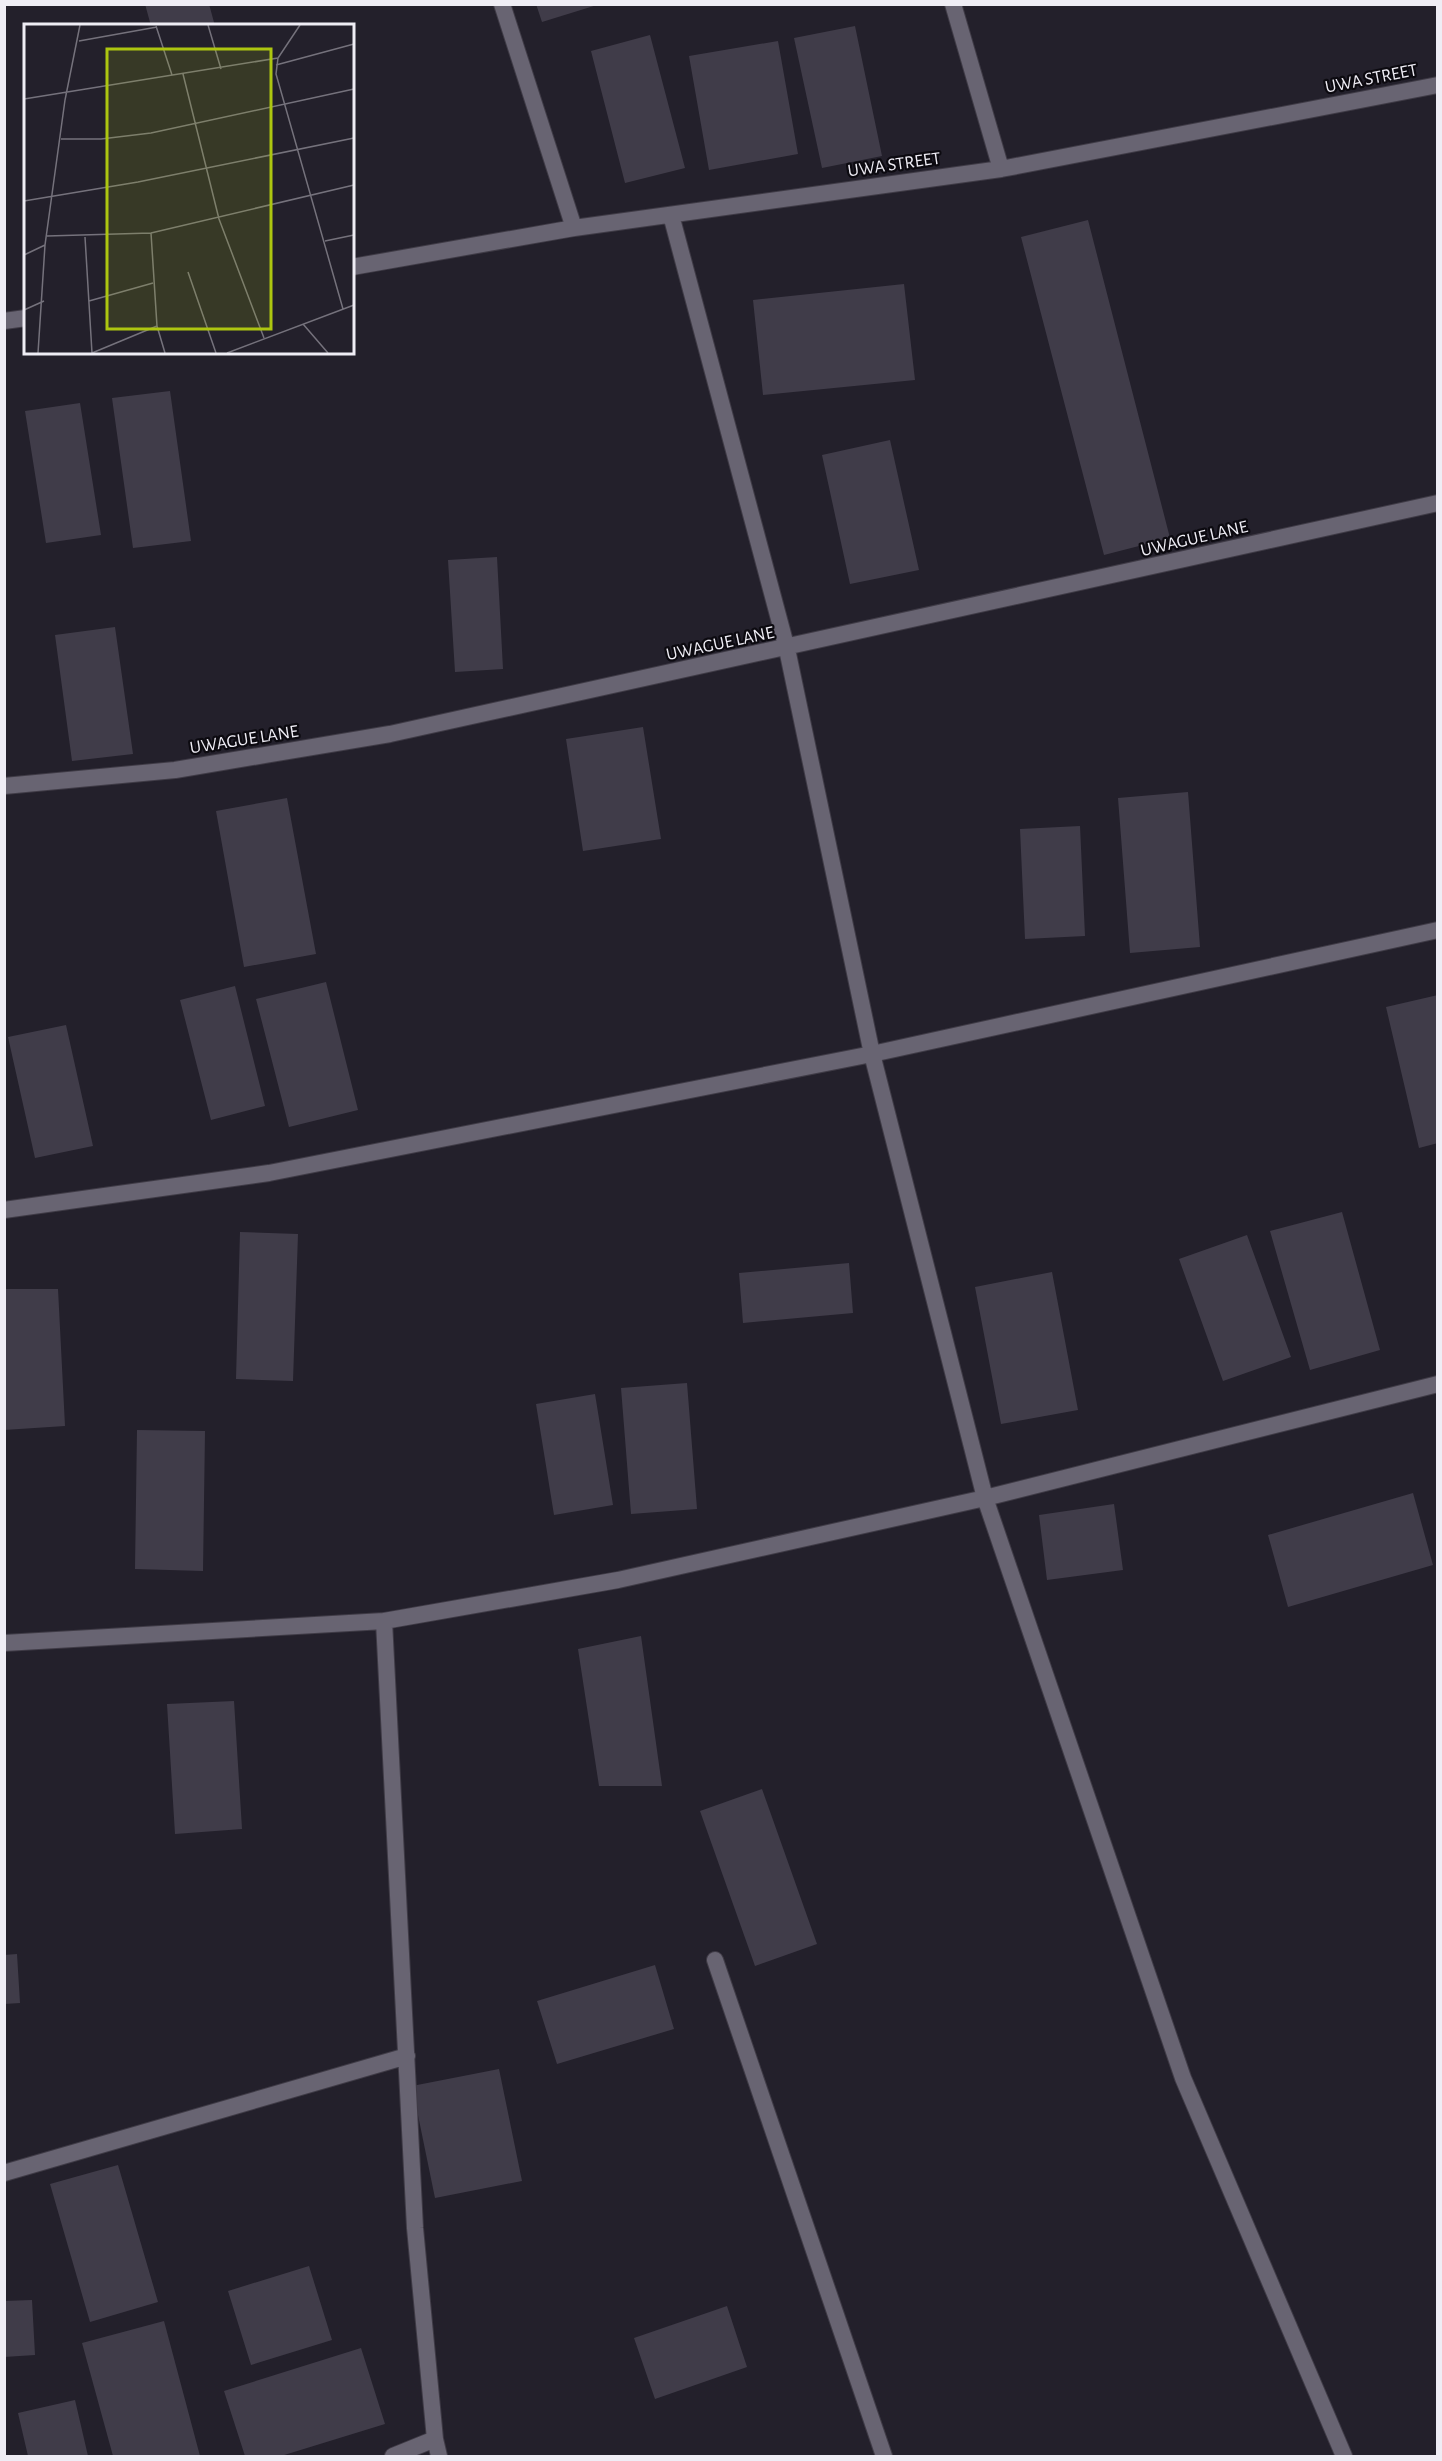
<svg xmlns="http://www.w3.org/2000/svg" width="1442" height="2461" font-family="'Alegreya Sans',sans-serif">
<style>
.building{fill:#403c49}
.lines{fill:none;stroke-linecap:round;stroke-linejoin:round}
.minor-casing{stroke:#3f3b46;stroke-width:18}
.minor{stroke:#686472;stroke-width:16}
.labels{text-anchor:middle;stroke-width:4.5;stroke-linejoin:round;paint-order:stroke}
.street-label{font-size:18px;fill:#efedf5;stroke:#0c0a10}
.inset-road{fill:none;stroke:#75727c;stroke-width:1.5}
.view{fill:#adc610;fill-opacity:0.15;stroke:#adc610;stroke-width:3}
.inset-edge{fill:none;stroke:#efedf5;stroke-width:3}
</style>
<rect width="100%" height="100%" fill="#23202b"/>
<path class="building" d="M 145,4 L 209,4 L 215,26 L 151,26 Z
M 536,4 L 597,4 L 597,5 L 542,22 Z
M 855,26 L 882,156 L 822,168 L 794,38 Z
M 650,35 L 685,168 L 625,183 L 591,51 Z
M 778,41 L 798,154 L 709,170 L 689,56 Z
M 1088,220 L 1170,538 L 1104,555 L 1021,237 Z
M 904,284 L 915,380 L 763,395 L 753,300 Z
M 170,391 L 191,541 L 133,548 L 112,398 Z
M 80,403 L 101,535 L 46,543 L 25,411 Z
M 890,440 L 919,570 L 850,584 L 822,455 Z
M 497,557 L 503,669 L 455,672 L 448,560 Z
M 115,627 L 133,754 L 72,761 L 55,635 Z
M 643,727 L 661,839 L 583,851 L 566,739 Z
M 1188,792 L 1200,947 L 1130,953 L 1118,798 Z
M 287,798 L 316,954 L 244,967 L 216,811 Z
M 1080,826 L 1085,936 L 1025,939 L 1020,829 Z
M 326,982 L 358,1110 L 289,1127 L 256,999 Z
M 235,986 L 265,1106 L 211,1120 L 180,1000 Z
M 1438,995 L 1438,1143 L 1419,1148 L 1386,1007 Z
M 66,1025 L 93,1146 L 35,1158 L 8,1037 Z
M 1342,1212 L 1380,1350 L 1310,1370 L 1270,1231 Z
M 240,1232 L 298,1234 L 293,1381 L 236,1379 Z
M 1247,1235 L 1291,1357 L 1223,1381 L 1179,1259 Z
M 849,1263 L 853,1313 L 743,1323 L 739,1273 Z
M 1052,1272 L 1078,1410 L 1001,1424 L 975,1287 Z
M 4,1289 L 58,1289 L 65,1426 L 4,1430 Z
M 687,1383 L 697,1509 L 631,1514 L 621,1388 Z
M 595,1394 L 613,1505 L 554,1515 L 536,1404 Z
M 137,1430 L 205,1431 L 203,1571 L 135,1569 Z
M 1413,1493 L 1433,1565 L 1288,1607 L 1268,1535 Z
M 1114,1504 L 1123,1570 L 1047,1580 L 1039,1515 Z
M 641,1636 L 662,1786 L 599,1786 L 578,1649 Z
M 234,1701 L 242,1829 L 175,1834 L 167,1704 Z
M 762,1789 L 817,1944 L 755,1966 L 700,1811 Z
M 17,1954 L 20,2003 L 4,2004 L 4,1955 Z
M 655,1965 L 674,2029 L 557,2064 L 537,2001 Z
M 499,2069 L 522,2181 L 435,2198 L 412,2086 Z
M 118,2165 L 158,2302 L 90,2322 L 50,2184 Z
M 309,2266 L 332,2340 L 251,2365 L 228,2291 Z
M 32,2300 L 35,2355 L 4,2357 L 4,2301 Z
M 727,2306 L 747,2367 L 655,2399 L 634,2338 Z
M 164,2321 L 200,2456 L 113,2456 L 82,2343 Z
M 361,2348 L 385,2424 L 281,2456 L 245,2456 L 224,2391 Z
M 75,2400 L 88,2456 L 28,2456 L 18,2413 Z"/>
<g class="lines">
<g class="minor-casing">
<path id="minor" d="M 502,4 L 574,228
M 953,4 L 1001,169
M 671,215 L 787,649 L 872,1054 L 985,1498 L 1183,2078 L 1344,2456
M 352,267 L 574,228 L 1001,169 L 1438,85
M 4,321 L 26,318
M 4,786 L 175,770 L 390,734 L 1438,503
M 4,1210 L 269,1173 L 872,1054 L 1438,930
M 384,1621 L 415,2228 L 435,2439 L 439,2456
M 4,1643 L 384,1621 L 618,1580 L 985,1498 L 1438,1384
M 715,1960 L 884,2456
M 4,2173 L 407,2056
M 393,2456 L 435,2439"/>
</g>
<use href="#minor" class="minor"/>
</g>
<g class="labels">
<g class="street-label">
<text transform="translate(1371 78) rotate(-11)" y="6">UWA STREET</text>
<text transform="translate(894 164) rotate(-8)" y="6">UWA STREET</text>
<text transform="translate(1194 538) rotate(-13)" y="6">UWAGUE LANE</text>
<text transform="translate(720 643) rotate(-12)" y="6">UWAGUE LANE</text>
<text transform="translate(244 739) rotate(-9)" y="6">UWAGUE LANE</text>
</g>
</g>
<g transform="translate(24 24)">
<rect width="330" height="330" fill="#23202b"/>
<path class="inset-road" d="M 184,1 L 197,45M 276,1 L 254,34 L 252,50 L 319,285M 132,2 L 148,51M 55,17 L 133,3M 252,41 L 330,20M 159,50 L 195,195 L 240,314M 0,75 L 254,34M 37,115 L 77,115 L 127,109 L 330,65M 0,177 L 114,158 L 330,114M 127,209 L 133,302 L 141,329M 23,212 L 127,209 L 330,161M 61,213 L 68,329M 301,217 L 330,211M 0,231 L 21,221M 164,248 L 192,329M 65,277 L 129,259M 0,286 L 20,277M 279,300 L 304,329M 14,329 L 21,221 L 41,76 L 56,1M 68,329 L 133,302M 203,329 L 330,281"/>
<path class="view" d="M 83,25 L 247,25 L 247,305 L 83,305 Z"/>
<rect width="330" height="330" class="inset-edge"/>
</g>
<rect width="1442" height="2461" fill="none" stroke="#efedf5" stroke-width="12"/>
</svg>
